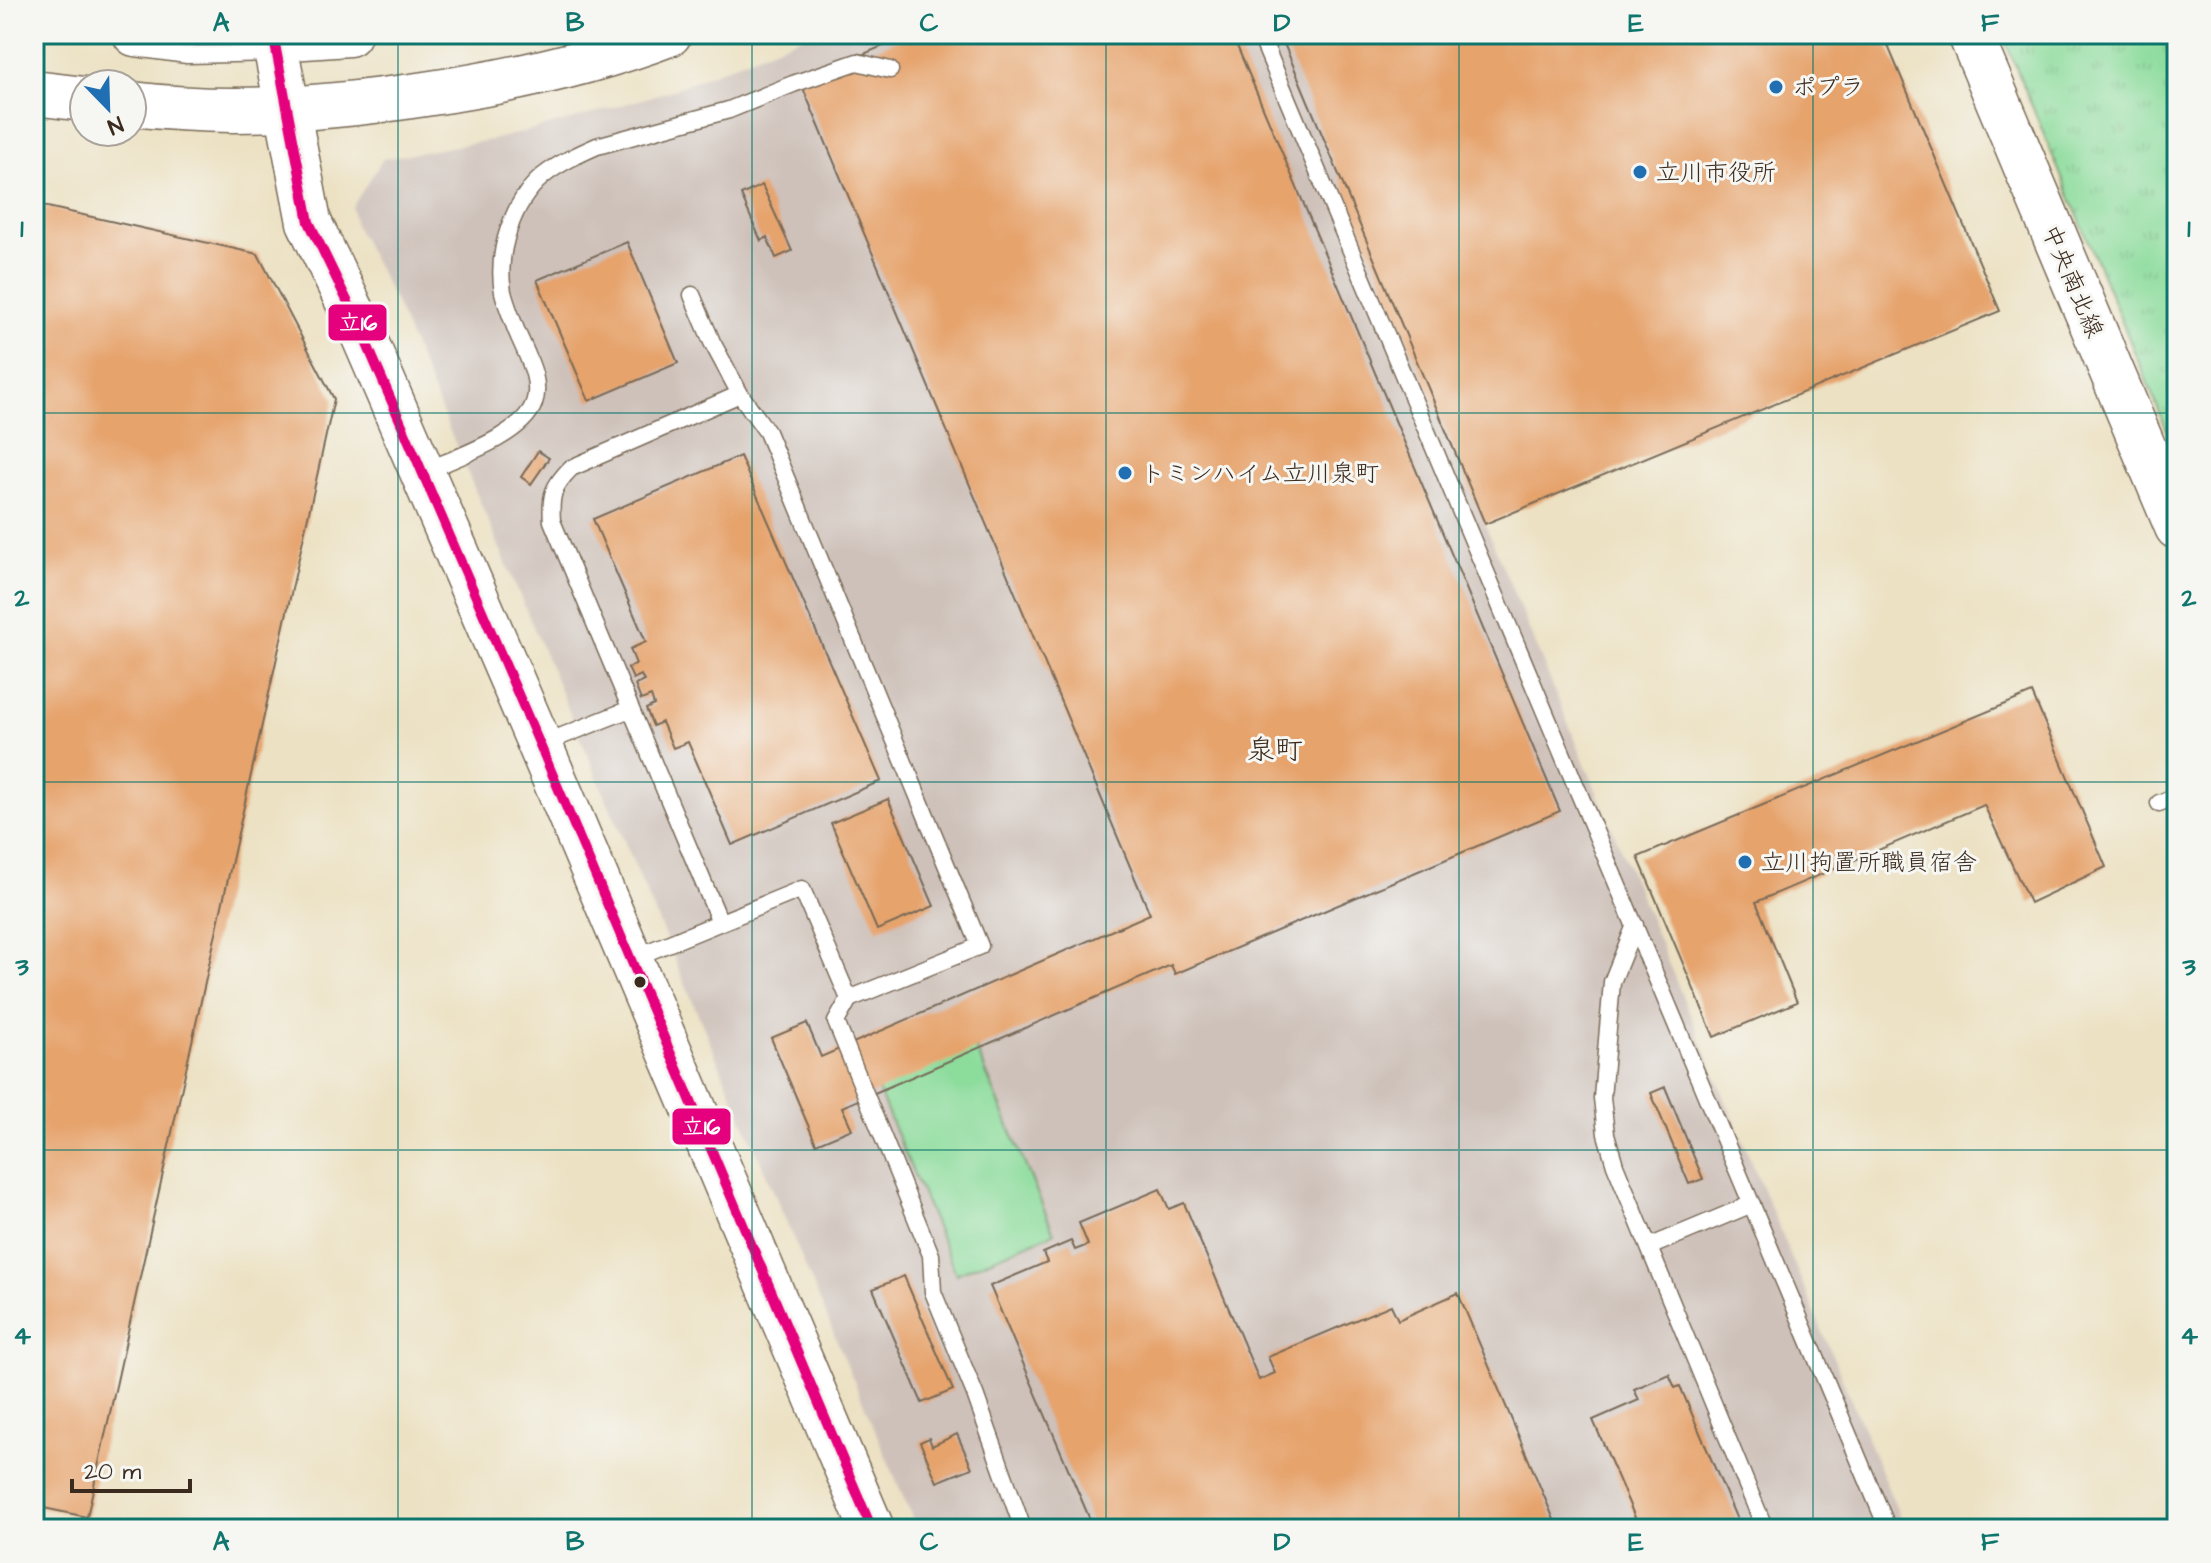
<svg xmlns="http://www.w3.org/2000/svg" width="2211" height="1563" font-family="'Architects Daughter','Klee One',sans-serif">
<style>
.railway{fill:#cec1ba}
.grass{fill:url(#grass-tufts);stroke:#64835d;stroke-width:2}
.pitch{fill:#8cdc9c;stroke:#64835d;stroke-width:2}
.building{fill:#e6a36c}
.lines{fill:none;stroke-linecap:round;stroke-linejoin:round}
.lane-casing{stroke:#796a58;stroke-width:19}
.secondary-casing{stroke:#796a58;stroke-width:47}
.primary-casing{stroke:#796a58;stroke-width:47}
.lane{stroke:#fff;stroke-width:16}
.secondary{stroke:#fff;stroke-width:44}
.primary{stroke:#fff;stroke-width:44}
.bus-1-casing{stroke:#f6f6f2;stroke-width:16}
.bus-1{stroke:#e5007d;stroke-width:10}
.grid{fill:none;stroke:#0f766e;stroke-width:2;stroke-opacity:0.55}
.poi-dot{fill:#1f6fb2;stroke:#f6f6f2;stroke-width:3}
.bus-dot{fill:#3b2a1e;stroke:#f6f6f2;stroke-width:3}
.labels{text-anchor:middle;stroke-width:6;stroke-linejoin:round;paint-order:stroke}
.poi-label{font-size:24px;fill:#3b2a1e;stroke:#f6f6f2;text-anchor:start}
.street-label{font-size:24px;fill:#3b2a1e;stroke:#f6f6f2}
.quarter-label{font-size:28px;fill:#3b2a1e;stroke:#f6f6f2}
.line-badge{stroke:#f6f6f2;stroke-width:3}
.badge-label{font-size:22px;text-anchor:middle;font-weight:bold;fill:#fff}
.neatline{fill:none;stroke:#0f766e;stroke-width:3}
.grid-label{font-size:26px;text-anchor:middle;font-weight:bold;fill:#0f766e}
</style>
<defs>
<pattern id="grass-tufts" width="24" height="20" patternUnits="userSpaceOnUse" patternTransform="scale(2)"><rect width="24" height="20" fill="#8cdc9c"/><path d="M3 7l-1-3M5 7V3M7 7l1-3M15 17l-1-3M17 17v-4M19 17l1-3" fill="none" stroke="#7abd86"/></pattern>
</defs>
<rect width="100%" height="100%" fill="#f6f6f2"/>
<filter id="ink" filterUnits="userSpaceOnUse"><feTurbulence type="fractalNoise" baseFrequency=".0125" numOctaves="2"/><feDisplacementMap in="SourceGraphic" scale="16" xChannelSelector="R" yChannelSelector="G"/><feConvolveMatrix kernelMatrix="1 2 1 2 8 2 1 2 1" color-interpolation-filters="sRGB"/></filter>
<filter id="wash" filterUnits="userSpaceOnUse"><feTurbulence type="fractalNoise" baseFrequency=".006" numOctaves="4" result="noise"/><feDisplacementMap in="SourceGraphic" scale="32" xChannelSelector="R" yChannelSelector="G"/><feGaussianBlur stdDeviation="1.8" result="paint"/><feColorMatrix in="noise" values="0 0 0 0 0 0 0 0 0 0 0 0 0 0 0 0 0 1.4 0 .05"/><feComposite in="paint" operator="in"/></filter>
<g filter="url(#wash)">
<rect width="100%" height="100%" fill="#ece1c3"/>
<path class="railway" d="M 808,34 L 1280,34 L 1905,1529 L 917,1529 L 395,302 L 355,225 L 352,207 L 383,159 L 496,139 L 564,122 L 670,91 Z"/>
<path class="grass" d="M 2002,34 L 2162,34 L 2177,69 L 2177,454 Z"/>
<path class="pitch" d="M 975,1046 L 1054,1233 L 956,1274 L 877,1088 Z"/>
<g id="blocks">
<path class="building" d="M 911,34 L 1232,34 L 1560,811 L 1175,974 L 1171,965 L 842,1107 L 852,1129 L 816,1144 L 771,1038 L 807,1023 L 821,1057 L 1150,914 L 800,81 Z
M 1280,34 L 1883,34 L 2000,311 L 1485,524 Z
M 762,185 L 792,251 L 776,258 L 767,237 L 761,241 L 741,195 Z
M 34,204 L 258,254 L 334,399 L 87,1517 L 34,1506 Z
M 627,242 L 678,363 L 589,401 L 537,280 Z
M 538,451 L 549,458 L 531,484 L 521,477 Z
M 740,456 L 881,781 L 732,845 L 688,742 L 673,748 L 662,722 L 653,726 L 646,709 L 654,705 L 651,696 L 641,700 L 635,685 L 644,681 L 641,675 L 633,679 L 628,668 L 636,664 L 630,649 L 646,642 L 593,519 Z
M 2032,693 L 2106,867 L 2030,903 L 1984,805 L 1756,902 L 1797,1002 L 1714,1037 L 1638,857 Z
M 888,799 L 934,906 L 877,930 L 831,823 Z
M 1665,1087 L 1703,1179 L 1689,1184 L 1651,1093 Z
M 1160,1189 L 1169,1209 L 1184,1203 L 1259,1380 L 1275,1373 L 1268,1357 L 1391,1305 L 1398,1320 L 1458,1293 L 1558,1529 L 1094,1529 L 990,1286 L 1047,1262 L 1043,1253 L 1071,1241 L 1075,1250 L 1088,1245 L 1079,1223 Z
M 904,1276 L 953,1390 L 922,1403 L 873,1289 Z
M 1669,1374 L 1675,1388 L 1680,1386 L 1741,1529 L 1640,1529 L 1593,1420 L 1639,1400 L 1634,1389 Z
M 957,1434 L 972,1468 L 937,1482 L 920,1442 L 929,1438 L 932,1446 Z"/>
</g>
</g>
<g filter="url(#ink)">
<use href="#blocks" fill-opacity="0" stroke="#796a58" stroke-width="2"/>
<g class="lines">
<g class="lane-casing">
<path id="lane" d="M 1260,34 L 1888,1529
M 423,472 C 454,458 523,436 534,403 C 543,379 523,349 515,327 C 511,316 506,304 503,292 C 496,253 512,202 543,176 C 559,163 579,154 597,146 L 729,110 L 793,84 L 857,62 L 890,70
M 542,744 L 630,709
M 2159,803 L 2177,796
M 720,922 L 552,521 C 550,495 553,486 571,468 L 740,394
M 1635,925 L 1612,982 L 1602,1098 L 1606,1134 L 1615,1165 L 1765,1529
M 633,958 L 802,889 L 849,999 L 980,946 L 767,432 L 740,394 L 712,342 L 692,295
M 849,999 L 836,1022 L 931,1255 L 933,1292 L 975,1394 L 1023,1529
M 1649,1247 L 1752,1204"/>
</g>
<g class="secondary-casing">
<path id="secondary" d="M 1970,34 L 2177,527
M 274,39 L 309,222 L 357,321 L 540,745 L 872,1529"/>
</g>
<g class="primary-casing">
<path id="primary" d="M 135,34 L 187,41 L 274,39 L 349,34
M 34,93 L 84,99
M 132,104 C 230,116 328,109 425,94 C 508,82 590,64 669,34"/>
</g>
<use href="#lane" class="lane"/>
<use href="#secondary" class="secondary"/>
<use href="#primary" class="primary"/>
<g class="bus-1-casing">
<path id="bus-1" d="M 135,34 L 187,41 L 274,39 L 309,222 L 357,321 L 540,745 L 872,1529"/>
</g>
<use href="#bus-1" class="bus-1"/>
</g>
</g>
<path class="grid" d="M 398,34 L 398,1529M 752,34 L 752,1529M 1106,34 L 1106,1529M 1459,34 L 1459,1529M 1813,34 L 1813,1529M 34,413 L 2177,413M 34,782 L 2177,782M 34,1150 L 2177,1150"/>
<g class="poi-dot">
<circle cx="1776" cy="87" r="8"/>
<circle cx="1640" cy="172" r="8"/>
<circle cx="1125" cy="473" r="8"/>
<circle cx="1745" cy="862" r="8"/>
</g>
<circle class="bus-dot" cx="640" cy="982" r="7"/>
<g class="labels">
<g class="poi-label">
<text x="1792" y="95">ポプラ</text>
<text x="1656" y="180">立川市役所</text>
<text x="1141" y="481">トミンハイム立川泉町</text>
<text x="1761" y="870">立川拘置所職員宿舎</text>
</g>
<g class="street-label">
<text transform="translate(2073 281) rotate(67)" y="8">中央南北線</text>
</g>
<g class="quarter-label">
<text x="1275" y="759">泉町</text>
</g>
</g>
<g class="line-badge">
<rect x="327" y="303" width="61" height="39" rx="8" fill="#e5007d"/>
<rect x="671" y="1107" width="61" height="39" rx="8" fill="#e5007d"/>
</g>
<g class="badge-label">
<text x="358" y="330">立16</text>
<text x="701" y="1134">立16</text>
</g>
<rect width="2211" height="1563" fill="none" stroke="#f6f6f2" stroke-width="88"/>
<g transform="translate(108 108) rotate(157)"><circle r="38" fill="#f6f6f2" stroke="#aba49d" stroke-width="2"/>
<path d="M0-6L14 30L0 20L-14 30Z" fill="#1f6fb2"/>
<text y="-12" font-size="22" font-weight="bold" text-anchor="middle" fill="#3b2a1e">N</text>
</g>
<path d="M72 1479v12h118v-12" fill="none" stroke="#3b2a1e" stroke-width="4"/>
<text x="84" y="1479" font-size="24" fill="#3b2a1e" stroke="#f6f6f2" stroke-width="6" paint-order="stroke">20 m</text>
<rect x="44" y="44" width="2123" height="1475" class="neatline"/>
<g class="grid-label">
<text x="221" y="31">A</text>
<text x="575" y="31">B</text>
<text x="929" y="31">C</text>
<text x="1282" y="31">D</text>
<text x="1636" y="31">E</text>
<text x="1990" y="31">F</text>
<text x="22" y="237">1</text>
<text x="2189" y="237">1</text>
<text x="22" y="606">2</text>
<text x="2189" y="606">2</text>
<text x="22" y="975">3</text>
<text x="2189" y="975">3</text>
<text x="22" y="1344">4</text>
<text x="2189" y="1344">4</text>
<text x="221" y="1550">A</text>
<text x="575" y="1550">B</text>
<text x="929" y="1550">C</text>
<text x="1282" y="1550">D</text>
<text x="1636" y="1550">E</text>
<text x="1990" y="1550">F</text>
</g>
</svg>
